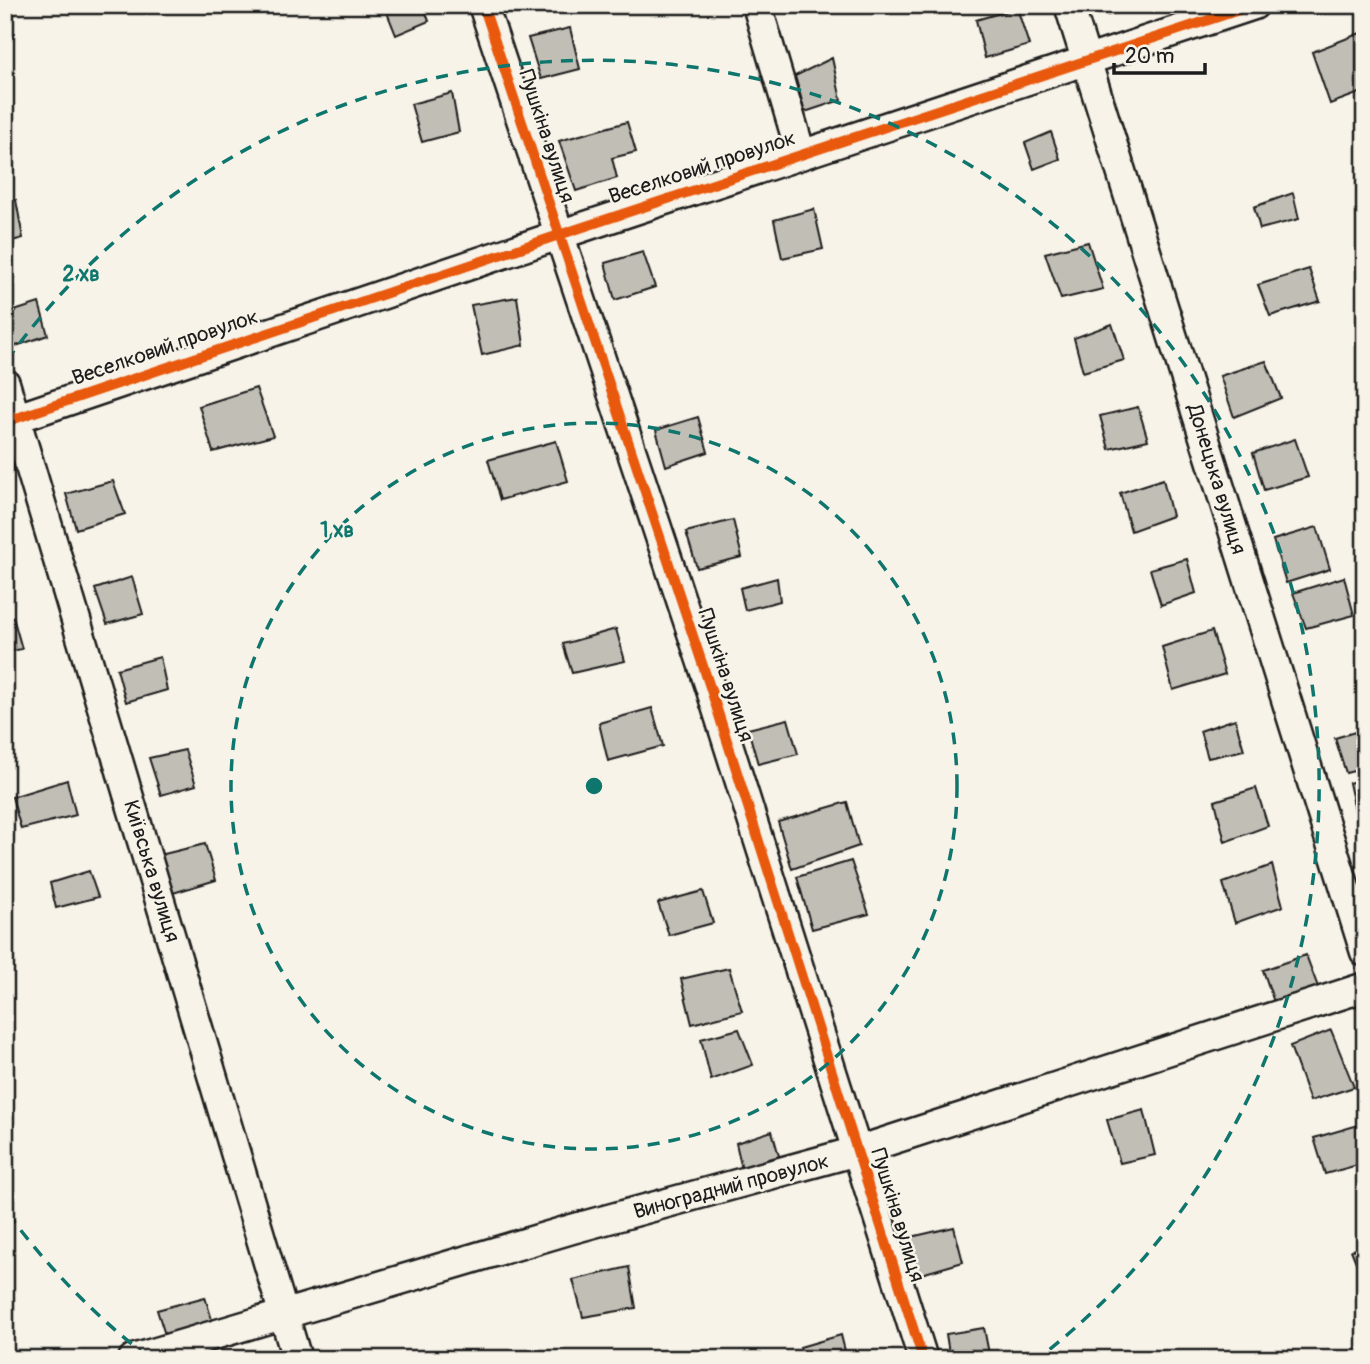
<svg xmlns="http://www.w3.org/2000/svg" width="1370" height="1364" font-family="Pangolin,sans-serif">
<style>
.building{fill:#c0beb5;stroke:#1c1c1c;stroke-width:2}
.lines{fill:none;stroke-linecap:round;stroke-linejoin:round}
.minor-casing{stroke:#1c1c1c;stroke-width:33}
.minor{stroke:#f7f3e8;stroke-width:28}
.cycleway-casing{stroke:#f7f3e8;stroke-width:15}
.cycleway{stroke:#e8590c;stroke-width:10}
.ring{fill:none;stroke:#0f766e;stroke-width:3.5;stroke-dasharray:12 9}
.labels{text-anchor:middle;stroke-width:5;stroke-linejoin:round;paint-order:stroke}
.street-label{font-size:21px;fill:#1c1c1c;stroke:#f7f3e8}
.centre{fill:#0f766e;stroke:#f7f3e8;stroke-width:3.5}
.ring-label{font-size:21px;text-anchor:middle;font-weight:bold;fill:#0f766e;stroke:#f7f3e8;stroke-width:5;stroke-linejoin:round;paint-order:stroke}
</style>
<rect width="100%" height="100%" fill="#f7f3e8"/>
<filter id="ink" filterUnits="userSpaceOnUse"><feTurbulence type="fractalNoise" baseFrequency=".0143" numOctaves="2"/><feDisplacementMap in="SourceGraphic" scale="14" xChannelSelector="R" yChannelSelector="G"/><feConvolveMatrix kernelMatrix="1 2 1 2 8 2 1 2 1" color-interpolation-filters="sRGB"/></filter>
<g filter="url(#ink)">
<path class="building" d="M 384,5 L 423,5 L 429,21 L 396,35 Z
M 1106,5 L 1143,5 L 1108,15 Z
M 1017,8 L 1029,45 L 985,58 L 976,20 Z
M 570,28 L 580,69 L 541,79 L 528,38 Z
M 1363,32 L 1365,91 L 1330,104 L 1312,52 Z
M 832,58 L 841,100 L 805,112 L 795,76 Z
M 452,93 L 459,132 L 422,142 L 411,104 Z
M 627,122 L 636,152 L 612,158 L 617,178 L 576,191 L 559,141 Z
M 1051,132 L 1060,159 L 1034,169 L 1025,143 Z
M 1293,193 L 1299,219 L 1260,229 L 1254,207 Z
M 16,200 L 23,238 L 5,243 L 5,202 Z
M 814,209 L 823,249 L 782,258 L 774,220 Z
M 1088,242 L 1103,289 L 1061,299 L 1045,253 Z
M 643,252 L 655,287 L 615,300 L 605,263 Z
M 1309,269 L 1320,301 L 1270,316 L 1258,285 Z
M 517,297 L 524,345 L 482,355 L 471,305 Z
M 39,303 L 48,335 L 13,347 L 5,322 L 5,314 Z
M 1112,324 L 1124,360 L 1083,372 L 1074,338 Z
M 1266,361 L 1281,398 L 1234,417 L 1220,376 Z
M 256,388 L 273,436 L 213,452 L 199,406 Z
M 1138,407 L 1148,440 L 1109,449 L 1100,416 Z
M 698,417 L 708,452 L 666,466 L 656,430 Z
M 1295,439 L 1308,477 L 1264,490 L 1253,453 Z
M 556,441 L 568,481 L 500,500 L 488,460 Z
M 1163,479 L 1172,516 L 1131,531 L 1120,493 Z
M 113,481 L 125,514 L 76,529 L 66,494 Z
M 733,520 L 742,557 L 697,568 L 686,532 Z
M 1317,527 L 1330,569 L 1286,583 L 1273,540 Z
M 1187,559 L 1196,593 L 1161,605 L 1150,569 Z
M 132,577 L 143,614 L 107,624 L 95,589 Z
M 1344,577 L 1354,615 L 1306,628 L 1293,593 Z
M 777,578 L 780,601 L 745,610 L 740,588 Z
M 13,617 L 22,649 L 5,652 L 5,619 Z
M 616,629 L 625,661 L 572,673 L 563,644 Z
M 1212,631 L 1225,674 L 1173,690 L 1162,647 Z
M 160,657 L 167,690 L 126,702 L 117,669 Z
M 652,708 L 663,746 L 608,761 L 599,723 Z
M 788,719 L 798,754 L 758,764 L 748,729 Z
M 1235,719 L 1244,750 L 1208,758 L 1200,731 Z
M 1365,729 L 1365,768 L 1346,773 L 1335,738 Z
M 185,750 L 196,785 L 161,795 L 149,758 Z
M 1365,778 L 1365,817 L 1357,819 L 1349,783 Z
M 67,780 L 76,815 L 21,829 L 12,797 Z
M 1256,788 L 1268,826 L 1225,842 L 1215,801 Z
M 847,802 L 859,846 L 792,869 L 778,822 Z
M 205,844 L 216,880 L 173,893 L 160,855 Z
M 851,861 L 869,914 L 812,929 L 797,877 Z
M 1272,865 L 1283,906 L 1235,923 L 1223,883 Z
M 89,871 L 98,897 L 56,908 L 50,883 Z
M 703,891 L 713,923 L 669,935 L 658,903 Z
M 1306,955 L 1321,995 L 1276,1008 L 1263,970 Z
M 729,968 L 742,1011 L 692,1024 L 681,979 Z
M 739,1029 L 753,1065 L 711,1080 L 701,1039 Z
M 1331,1030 L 1354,1087 L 1310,1101 L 1290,1046 Z
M 1144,1110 L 1155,1155 L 1120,1163 L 1107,1120 Z
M 1365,1123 L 1365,1163 L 1325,1174 L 1314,1138 Z
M 772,1131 L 781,1163 L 743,1174 L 736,1143 Z
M 954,1227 L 963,1262 L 918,1275 L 911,1237 Z
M 1365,1247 L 1365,1281 L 1364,1282 L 1351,1250 Z
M 629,1267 L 636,1308 L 583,1317 L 573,1280 Z
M 205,1297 L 214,1326 L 167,1341 L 157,1310 Z
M 984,1328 L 990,1359 L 950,1359 L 946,1334 Z
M 841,1335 L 847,1359 L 803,1359 L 800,1347 Z"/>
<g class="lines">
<g class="minor-casing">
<path id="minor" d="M 483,5 L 710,687 L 923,1359
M 757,5 L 801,154
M 1069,5 L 1365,952
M 5,383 L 297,1359
M 5,422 L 559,235 L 1254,5
M 133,1359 L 572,1229 L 857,1151 L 1365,987"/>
</g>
<use href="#minor" class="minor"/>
<g class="cycleway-casing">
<path id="cycleway" d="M 483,5 L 710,687 L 923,1359
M 5,422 L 559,235 L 1254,5"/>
</g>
<use href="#cycleway" class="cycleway"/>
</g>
</g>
<g class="ring">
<circle cx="594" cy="786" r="363"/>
<path d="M148 1357A725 725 0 0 1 7 1212M7 360A725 725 0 1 1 1040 1357"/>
</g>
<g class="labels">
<g class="street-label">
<text transform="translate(547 136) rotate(72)" y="7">Пушкіна вулиця</text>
<text transform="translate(702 167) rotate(-18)" y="7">Веселковий провулок</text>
<text transform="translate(165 347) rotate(-19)" y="7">Веселковий провулок</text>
<text transform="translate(1217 479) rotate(73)" y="7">Донецька вулиця</text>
<text transform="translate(726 675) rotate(72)" y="7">Пушкіна вулиця</text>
<text transform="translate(152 871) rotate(73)" y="7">Київська вулиця</text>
<text transform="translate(731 1186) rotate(-15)" y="7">Виноградний провулок</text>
<text transform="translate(898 1215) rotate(73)" y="7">Пушкіна вулиця</text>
</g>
</g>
<circle cx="594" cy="786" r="10" class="centre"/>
<g class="ring-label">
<text x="81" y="281">2 хв</text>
<text x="337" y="537">1 хв</text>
</g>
<rect width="1370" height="1364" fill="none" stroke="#f7f3e8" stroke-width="28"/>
<rect x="14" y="14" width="1342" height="1336" fill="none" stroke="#1c1c1c" stroke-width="2.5" filter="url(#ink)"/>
<path d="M1114 63v10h91v-10" fill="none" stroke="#1c1c1c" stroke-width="3.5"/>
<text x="1125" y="63" font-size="21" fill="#1c1c1c" stroke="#f7f3e8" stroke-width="5" paint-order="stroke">20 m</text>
</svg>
